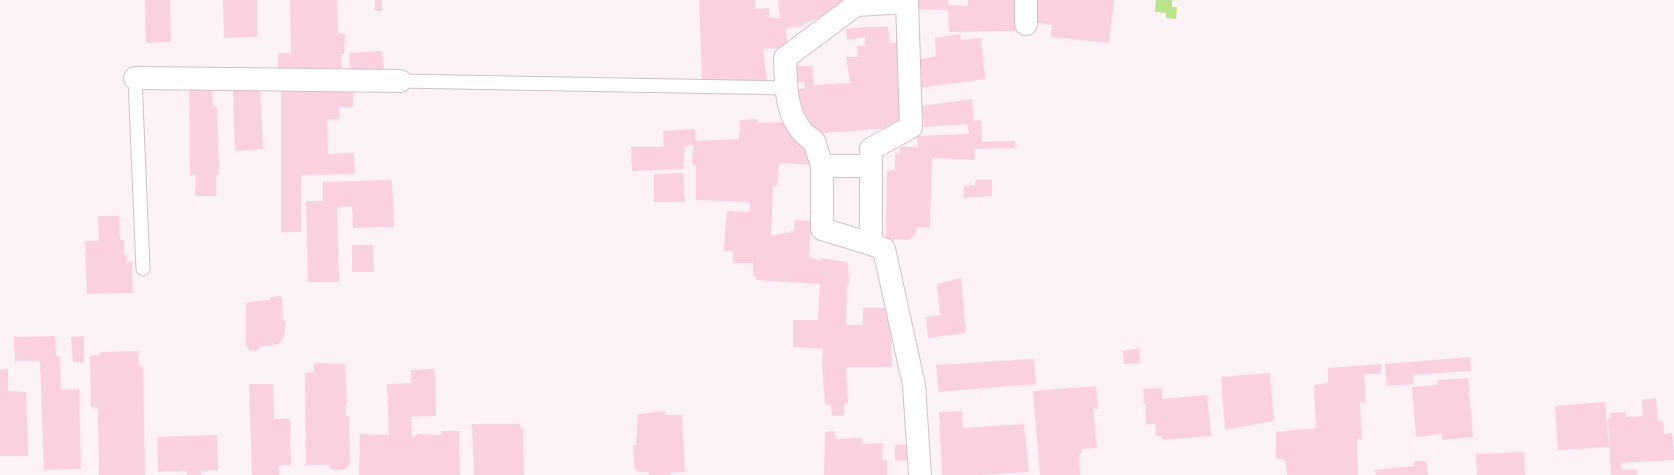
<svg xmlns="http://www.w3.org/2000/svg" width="1674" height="475" font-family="'PT Sans Narrow',sans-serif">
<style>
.water{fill:#bae68b}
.building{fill:#fbd1df}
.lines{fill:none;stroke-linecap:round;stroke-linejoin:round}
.lane-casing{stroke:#d2c1c6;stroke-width:15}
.street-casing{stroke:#d2c1c6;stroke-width:24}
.lane{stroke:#fff;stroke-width:13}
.street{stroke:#fff;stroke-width:22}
</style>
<rect width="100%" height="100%" fill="#fdf2f6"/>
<path class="water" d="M 1156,0 L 1172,0 L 1172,7 L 1177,7 L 1176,19 L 1166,18 L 1166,13 L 1155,12 Z"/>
<path class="building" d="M 145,0 L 170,0 L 171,42 L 146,43 Z
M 223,0 L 257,0 L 257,37 L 224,38 Z
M 290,0 L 337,0 L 338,34 L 345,34 L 344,54 L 341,54 L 342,75 L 278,76 L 278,53 L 291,53 Z
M 375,0 L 382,0 L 382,11 L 375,11 Z
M 699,0 L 755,0 L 755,9 L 769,8 L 769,18 L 780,18 L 778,0 L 845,0 L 837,11 L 803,24 L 803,26 L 786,28 L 787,48 L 763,49 L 767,81 L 707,82 L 702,80 Z
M 914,0 L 948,0 L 948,5 L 968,6 L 968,0 L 1019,0 L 1017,31 L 949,32 L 948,10 L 915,9 Z
M 1035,0 L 1114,0 L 1109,43 L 1051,37 L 1052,25 L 1032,22 Z
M 865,27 L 888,27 L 890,43 L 903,42 L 903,127 L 813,134 L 810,120 L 800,121 L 798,89 L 805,88 L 804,82 L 794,83 L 795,66 L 813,66 L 814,85 L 850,83 L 846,57 L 858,57 L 857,46 L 865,46 L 865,37 L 847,40 L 846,29 Z
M 960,34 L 961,40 L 981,38 L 985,79 L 919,88 L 917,60 L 936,56 L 935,38 Z
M 382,51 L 384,71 L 350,74 L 349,53 Z
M 212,84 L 213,107 L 217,107 L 219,175 L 216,175 L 216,196 L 195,196 L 196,175 L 190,175 L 189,85 Z
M 233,87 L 260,87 L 263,149 L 235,151 Z
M 281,88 L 353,89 L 353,107 L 339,107 L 339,119 L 327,120 L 328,154 L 354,153 L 355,174 L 301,175 L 301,232 L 281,232 Z
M 972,99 L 974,121 L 981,120 L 982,142 L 1015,141 L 1015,148 L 974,149 L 975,160 L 932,158 L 930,228 L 917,227 L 915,235 L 908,240 L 886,239 L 887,171 L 895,170 L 895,154 L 900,153 L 900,147 L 918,147 L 917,136 L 969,134 L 967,124 L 924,127 L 922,106 Z
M 757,119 L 758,123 L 788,122 L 788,131 L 795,131 L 806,142 L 813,165 L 779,163 L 777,185 L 773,186 L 771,236 L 794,231 L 795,220 L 811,221 L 809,257 L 820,261 L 820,258 L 848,262 L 849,284 L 847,285 L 846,325 L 863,325 L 863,308 L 896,308 L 891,326 L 892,367 L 846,367 L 848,403 L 844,403 L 844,415 L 832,416 L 831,405 L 825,405 L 822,363 L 823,349 L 793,347 L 793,320 L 818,320 L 820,284 L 756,280 L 756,277 L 753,276 L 753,263 L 733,263 L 733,251 L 724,251 L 727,211 L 749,212 L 750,202 L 696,200 L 696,165 L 692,164 L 693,145 L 685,146 L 683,169 L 632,171 L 631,147 L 664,147 L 663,131 L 695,129 L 696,141 L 739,139 L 740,120 Z
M 683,173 L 685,202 L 654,202 L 654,174 Z
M 392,180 L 394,227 L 353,228 L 352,206 L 337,207 L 339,282 L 308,282 L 306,201 L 323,201 L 323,182 Z
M 976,180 L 992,180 L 992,196 L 964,198 L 964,186 L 975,185 Z
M 98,216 L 119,216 L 120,240 L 124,240 L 124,255 L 127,254 L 127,262 L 132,262 L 133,293 L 87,294 L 85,241 L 99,241 Z
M 352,245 L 373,245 L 374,272 L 352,272 Z
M 961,278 L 966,333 L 928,338 L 926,317 L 940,315 L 937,284 Z
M 280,296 L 282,297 L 283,320 L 286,321 L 284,337 L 279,344 L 260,347 L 256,351 L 249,350 L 246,346 L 246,305 L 248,302 L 269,300 L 271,297 Z
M 55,336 L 56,356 L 60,356 L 61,390 L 79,389 L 81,469 L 44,470 L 40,361 L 15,361 L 14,337 Z
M 84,336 L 84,363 L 73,362 L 71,337 Z
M 1139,348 L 1140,363 L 1124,364 L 1123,351 Z
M 138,351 L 139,366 L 143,366 L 145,475 L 99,475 L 98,408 L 91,407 L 90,356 L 100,355 L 100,352 Z
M 1470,357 L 1471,371 L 1413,375 L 1414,384 L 1387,386 L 1385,364 Z
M 1034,359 L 1036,384 L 939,392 L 936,365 Z
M 314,363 L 345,364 L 347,402 L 345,407 L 346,416 L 349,417 L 350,464 L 346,469 L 334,470 L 330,469 L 329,465 L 306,465 L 305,373 L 314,372 Z
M 1381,364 L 1381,374 L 1364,374 L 1366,404 L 1360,401 L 1362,439 L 1357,440 L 1358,475 L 1287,475 L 1285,460 L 1276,458 L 1276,432 L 1316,428 L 1314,385 L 1328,383 L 1328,368 Z
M 8,369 L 8,391 L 26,392 L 28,456 L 0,456 L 0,370 Z
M 435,369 L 436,416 L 411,417 L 412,437 L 418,434 L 442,435 L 441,431 L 459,431 L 460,475 L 359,475 L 360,434 L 389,435 L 387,384 L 411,383 L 411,370 Z
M 1270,373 L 1274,421 L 1225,430 L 1221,377 Z
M 1468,378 L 1473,437 L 1443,440 L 1442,434 L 1416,437 L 1412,387 L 1438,385 L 1438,380 Z
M 249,384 L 273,384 L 274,419 L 290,419 L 291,465 L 279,465 L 279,475 L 252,475 Z
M 1096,386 L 1098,409 L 1093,408 L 1097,448 L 1081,449 L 1081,454 L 1079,454 L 1080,475 L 1040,475 L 1033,391 Z
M 1162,388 L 1162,399 L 1207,395 L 1211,436 L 1162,440 L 1162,436 L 1156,436 L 1155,424 L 1146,424 L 1146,403 L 1144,404 L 1143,389 Z
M 1656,398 L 1658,421 L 1663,421 L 1664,434 L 1672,433 L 1674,460 L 1621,463 L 1622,470 L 1636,469 L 1637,475 L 1611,475 L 1608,418 L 1611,418 L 1610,413 L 1626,412 L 1626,417 L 1643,416 L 1642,400 Z
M 1605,402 L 1609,447 L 1558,450 L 1555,406 Z
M 665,411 L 665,415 L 682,415 L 685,472 L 671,473 L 670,475 L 649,475 L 648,472 L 639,472 L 635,469 L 633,445 L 636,444 L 638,414 Z
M 962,411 L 963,428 L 1024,424 L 1029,472 L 982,475 L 942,475 L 939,412 Z
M 472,424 L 520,424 L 521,428 L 523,428 L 524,475 L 474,475 Z
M 834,431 L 836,439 L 862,438 L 862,444 L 883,443 L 882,460 L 887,460 L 887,475 L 824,475 L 825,432 Z
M 217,435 L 218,470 L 201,471 L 201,475 L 187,475 L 187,471 L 158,472 L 157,437 Z
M 912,444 L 914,460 L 895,461 L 895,445 Z
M 1524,452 L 1525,475 L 1477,475 L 1476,454 Z
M 1414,461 L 1426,461 L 1428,475 L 1376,475 L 1375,470 L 1414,466 Z"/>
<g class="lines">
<g class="lane-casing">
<path id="lane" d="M 135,78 L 143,269
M 400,81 L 786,88"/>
</g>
<g class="street-casing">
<path id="street" d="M 907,0 L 911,127 L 871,149 L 871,244 L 884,249 L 914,385 L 920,475
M 1026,24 L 1026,0
M 135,78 L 400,81
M 822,166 L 814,141 C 785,124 786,88 785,58 L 856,5 L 907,2
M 871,166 L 822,166 L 822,229 L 871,244"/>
</g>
<use href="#lane" class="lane"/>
<use href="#street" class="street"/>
</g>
</svg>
